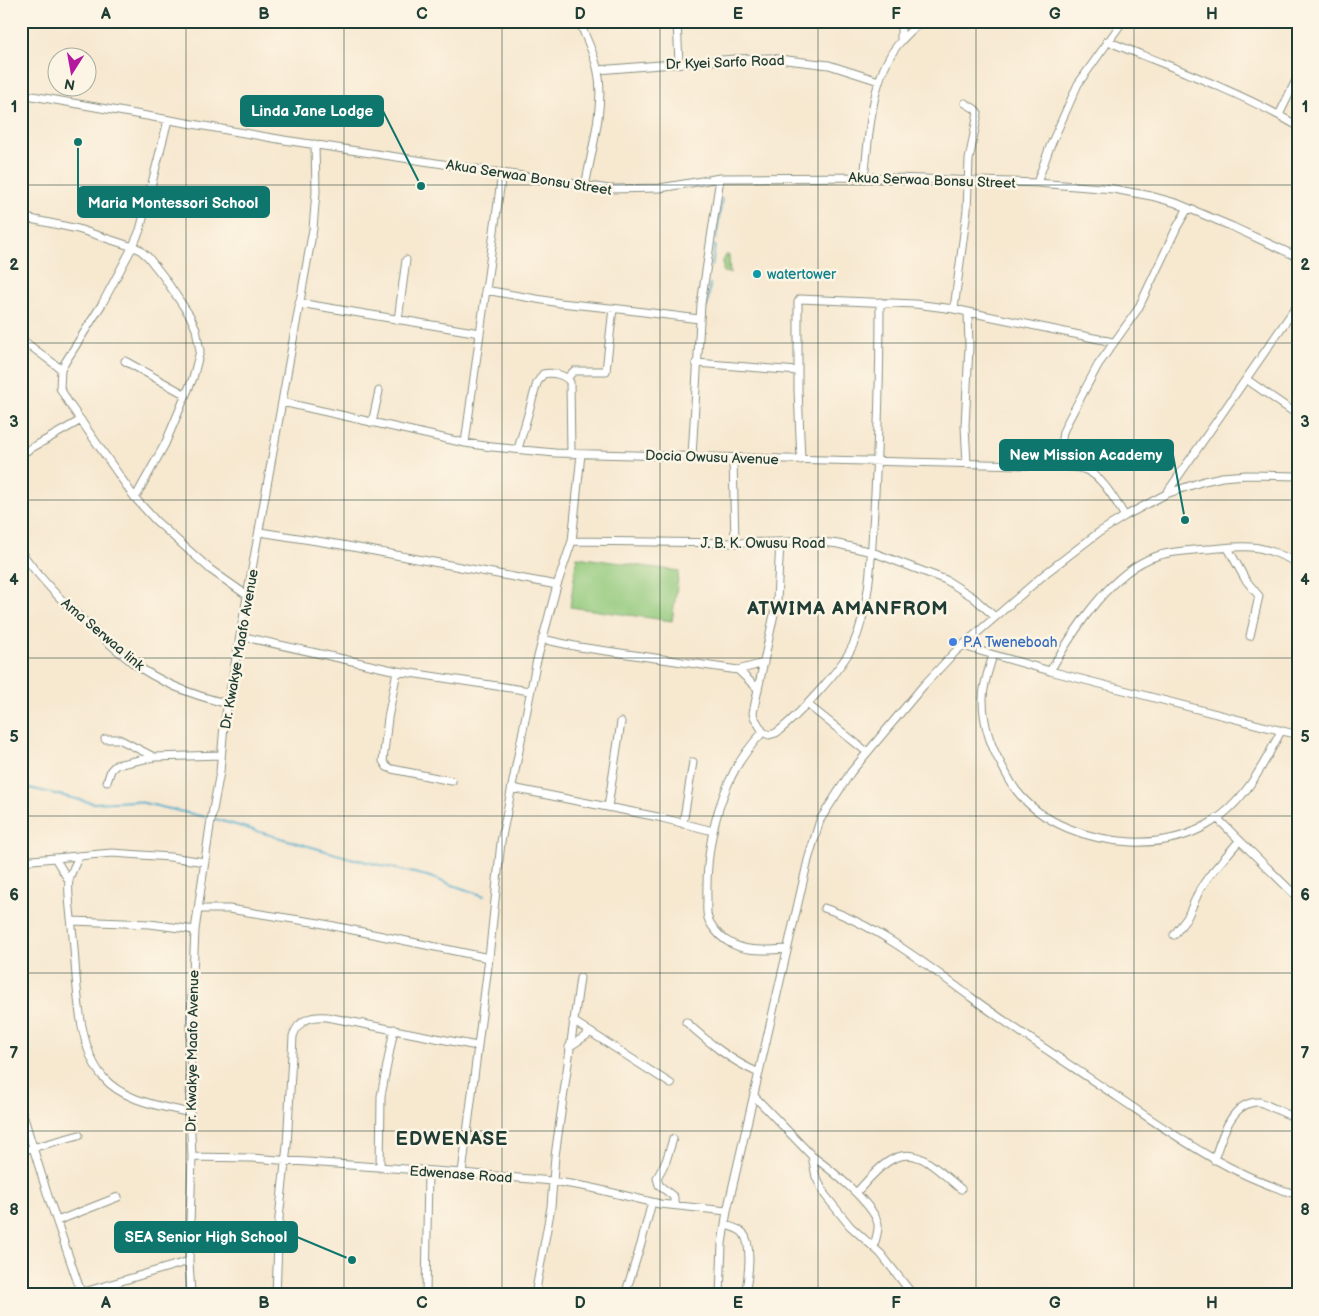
<svg xmlns="http://www.w3.org/2000/svg" width="1319" height="1316" font-family="'Balsamiq Sans',sans-serif">
<style>
.green{fill:#92c97c;stroke:#588358}
.park{fill:url(#park-dots);stroke:#588358}
.lines{fill:none;stroke-linecap:round;stroke-linejoin:round}
.stream{stroke:#4daccc;stroke-width:2}
.minor-casing{stroke:#8b9282;stroke-width:9}
.minor{stroke:#fff;stroke-width:7}
.grid{fill:none;stroke:#1f3d34;stroke-width:1;stroke-opacity:0.55}
.culture-dot{fill:#0f9aa8;stroke:#fcf5e5;stroke-width:2}
.shop-dot{fill:#3f7fe0;stroke:#fcf5e5;stroke-width:2}
.labels{text-anchor:middle;stroke-width:5;stroke-linejoin:round;paint-order:stroke}
.street-label{font-size:14px;fill:#1f3d34;stroke:#fcf5e5}
.culture-label{font-size:14px;fill:#0d838f;stroke:#fcf5e5;text-anchor:start}
.shop-label{font-size:14px;fill:#366cbe;stroke:#fcf5e5;text-anchor:start}
.district-label{font-size:19px;font-weight:bold;letter-spacing:1px;fill:#1f3d34;stroke:#fcf5e5}
.leader{fill:none;stroke:#0f766e;stroke-width:2}
.callout-dot{fill:#0f766e;stroke:#fcf5e5;stroke-width:2}
.callout{fill:#0f766e;stroke:#0f766e;stroke-width:2}
.callout-label{font-size:15px;text-anchor:middle;font-weight:bold;fill:#fff}
.neatline{fill:none;stroke:#1f3d34;stroke-width:2}
.grid-label{font-size:16px;text-anchor:middle;font-weight:bold;fill:#1f3d34}
</style>
<defs>
<pattern id="park-dots" width="8" height="8" patternUnits="userSpaceOnUse" patternTransform="scale(1.25)"><rect width="8" height="8" fill="#92c97c"/><path d="M2 2h.1M6 6h.1" fill="none" stroke="#77a466" stroke-width="1.8" stroke-linecap="round"/></pattern>
</defs>
<rect width="100%" height="100%" fill="#fcf5e5"/>
<filter id="ink" filterUnits="userSpaceOnUse"><feTurbulence type="fractalNoise" baseFrequency=".02" numOctaves="2"/><feDisplacementMap in="SourceGraphic" scale="10" xChannelSelector="R" yChannelSelector="G"/><feConvolveMatrix kernelMatrix="1 2 1 2 8 2 1 2 1" color-interpolation-filters="sRGB"/></filter>
<filter id="wash" filterUnits="userSpaceOnUse"><feTurbulence type="fractalNoise" baseFrequency=".0096" numOctaves="4" result="noise"/><feDisplacementMap in="SourceGraphic" scale="20" xChannelSelector="R" yChannelSelector="G"/><feGaussianBlur stdDeviation="1.12" result="paint"/><feColorMatrix in="noise" values="0 0 0 0 0 0 0 0 0 0 0 0 0 0 0 0 0 1.4 0 .05"/><feComposite in="paint" operator="in"/></filter>
<g filter="url(#wash)">
<rect width="100%" height="100%" fill="#f7e8d0"/>
<path class="green" d="M 577,557 L 679,571 L 672,621 L 570,607 Z"/>
<path class="park" d="M 726,255 L 729,255 L 730,273 L 723,272 L 723,261 Z"/>
<g class="lines">
<path class="stream" d="M 716,239 L 722,199
M 712,266 L 715,245
M 707,307 L 710,284
M 21,786 L 93,803 L 135,801 L 210,818
M 215,819 L 350,858 L 427,876 L 484,896"/>
</g>
</g>
<g filter="url(#ink)">
<g class="lines">
<g class="minor-casing">
<path id="minor" d="M 579,21 C 586,38 595,55 598,72 C 605,104 591,153 585,187
M 677,21 L 679,63
M 901,21 L 901,40
M 1107,41 C 1171,67 1238,91 1298,126
M 598,70 L 735,59 L 770,58 L 829,65 L 879,81
M 21,94 L 284,140 L 609,189 L 660,188 L 720,178 L 864,177 L 1037,183 L 1113,189 L 1151,196 L 1176,203 L 1233,227 L 1298,257
M 1279,115 L 1298,76
M 168,120 L 140,230 L 133,246 L 102,304 L 61,369 L 60,388 L 68,402 L 135,498 L 156,521 L 211,570 L 248,596
M 864,177 C 870,133 870,74 902,40 C 908,33 915,27 922,21
M 1037,183 L 1049,149 L 1078,84 L 1123,21
M 21,217 L 78,229 L 139,249 L 148,257 L 163,276 L 190,316 L 196,329 L 200,351 L 193,378 L 165,444 L 135,498
M 485,290 L 560,303 L 620,309 L 699,319
M 299,303 L 480,333
M 954,309 L 967,210 L 969,160 L 978,113 L 975,109 L 965,103
M 398,320 L 406,260
M 21,339 L 61,369
M 125,361 L 186,395
M 696,363 L 798,371
M 567,378 L 574,371 L 606,371 L 613,308
M 1246,379 L 1298,415
M 282,402 L 465,443 L 492,447 L 555,453 L 1063,466 C 1070,467 1079,467 1086,470 C 1102,476 1116,502 1125,516
M 372,423 L 379,391
M 465,443 L 502,173
M 518,449 L 537,383 L 543,374 C 552,372 564,374 570,382 L 571,454
M 21,454 L 81,420
M 692,456 L 701,304 L 720,178
M 733,458 L 735,543
M 801,460 L 798,390 L 798,302 L 800,299 L 915,304 L 954,309 L 1113,342
M 967,464 L 965,426 L 969,347 L 968,312
M 1063,466 L 1061,445 L 1063,432 L 1068,421 L 1098,365 L 1138,309 L 1177,227 L 1188,208
M 1166,494 L 1298,304
M 260,532 L 342,545 L 557,585
M 572,541 L 735,543 L 815,541 L 838,544 L 872,552 L 946,580 L 973,597 L 995,617
M 1228,548 L 1245,579 L 1259,596 L 1250,636
M 21,552 C 41,580 65,605 91,627 C 104,639 117,651 132,662 C 160,683 195,696 229,704
M 240,636 L 397,671 L 530,691
M 542,639 L 579,647 L 738,670 L 764,663
M 963,646 L 1050,671 L 1298,735
M 993,655 C 989,669 983,684 983,699 C 983,723 989,743 1001,764 C 1006,773 1010,782 1016,790 C 1042,824 1089,840 1131,842 C 1158,843 1183,839 1207,825 C 1243,805 1263,766 1281,731
M 738,670 L 758,689
M 397,671 L 388,718 L 383,761 L 387,767 L 392,769 L 452,781
M 1050,671 C 1073,632 1111,570 1157,556 C 1173,551 1192,550 1209,549 C 1223,548 1237,546 1251,547 C 1267,548 1283,556 1298,563
M 807,704 L 867,752
M 763,732 L 754,717 L 753,713 L 777,600 L 780,542
M 105,739 L 119,739 L 154,757 L 221,755
M 107,782 L 111,770 L 116,765 L 154,757
M 512,788 L 658,817 L 713,831
M 608,807 L 621,722
M 1217,818 L 1294,894
M 683,824 L 693,762
M 79,856 C 76,863 71,872 69,880 C 67,892 72,924 73,937 C 77,977 76,1046 103,1077 C 123,1101 161,1106 190,1113
M 55,858 L 69,881
M 21,861 L 112,853 L 170,857 L 205,862
M 824,908 C 876,925 928,966 972,998 C 1020,1033 1070,1065 1119,1098 C 1179,1138 1228,1174 1298,1195
M 198,909 L 229,909 L 319,923 L 489,958
M 72,921 L 150,924 L 195,930
M 1174,935 L 1187,918 L 1200,889 L 1209,876 L 1239,841
M 787,949 C 766,950 745,953 727,941 C 720,937 710,925 708,918 C 706,912 707,905 707,899 C 706,860 713,818 729,782 C 737,763 749,747 763,732 L 769,735 L 776,733 C 797,717 842,669 853,645 C 869,611 871,564 873,526 C 878,451 880,377 880,302
M 573,1021 L 671,1084
M 686,1022 C 708,1042 731,1061 759,1073
M 569,1047 L 590,1033
M 754,1096 L 812,1156 L 816,1177 L 825,1195 L 850,1226 L 881,1254 L 913,1295
M 21,1108 L 47,1193 L 81,1292
M 673,1139 L 666,1161 L 657,1178 L 659,1185 L 674,1197 L 674,1205
M 21,1151 L 79,1135
M 812,1156 C 829,1168 874,1204 878,1224 C 879,1231 875,1240 874,1247
M 192,1157 L 251,1158 L 462,1173 L 552,1181 L 588,1187 L 660,1204 L 727,1211
M 1214,1160 C 1221,1139 1231,1100 1260,1102 L 1291,1116 L 1298,1116
M 380,1168 L 381,1096 L 394,1029
M 462,1173 L 489,958 L 501,842 L 536,664 L 557,585 L 572,541 L 581,454
M 856,1193 C 872,1176 893,1146 920,1158 C 930,1161 952,1182 961,1189
M 57,1221 L 118,1197
M 725,1225 C 731,1227 738,1228 743,1233 C 753,1245 748,1280 745,1295
M 189,1261 L 191,1295
M 74,1295 L 189,1261 L 192,1157 L 190,1113 L 191,1017 L 195,930 L 210,826 L 220,772 L 224,725 L 313,229 L 316,192 L 315,144
M 276,1295 L 279,1218 L 287,1146 L 293,1036 C 299,1019 311,1016 327,1017 L 477,1046
M 426,1295 L 428,1171
M 535,1295 L 551,1207 L 555,1156 L 580,978
M 625,1295 L 641,1244 L 652,1202
M 720,1295 L 722,1244 L 727,1211 L 808,860 L 820,820 L 851,772 L 923,686 L 955,652 L 1046,573 L 1098,533 L 1125,516 L 1166,494 L 1204,481 L 1222,477 L 1247,475 L 1298,476"/>
</g>
<use href="#minor" class="minor"/>
</g>
</g>
<path class="grid" d="M 186,21 L 186,1295M 344,21 L 344,1295M 502,21 L 502,1295M 660,21 L 660,1295M 818,21 L 818,1295M 976,21 L 976,1295M 1134,21 L 1134,1295M 21,185 L 1298,185M 21,343 L 1298,343M 21,500 L 1298,500M 21,658 L 1298,658M 21,816 L 1298,816M 21,973 L 1298,973M 21,1131 L 1298,1131"/>
<circle class="culture-dot" cx="757" cy="274" r="5"/>
<circle class="shop-dot" cx="953" cy="642" r="5"/>
<g class="labels">
<g class="street-label">
<text transform="translate(725 62) rotate(-2)" y="5">Dr Kyei Sarfo Road</text>
<text transform="translate(529 177) rotate(9)" y="5">Akua Serwaa Bonsu Street</text>
<text transform="translate(932 180) rotate(2)" y="5">Akua Serwaa Bonsu Street</text>
<text transform="translate(712 457) rotate(2)" y="5">Docia Owusu Avenue</text>
<text x="763" y="548">J. B. K. Owusu Road</text>
<text transform="translate(103 634) rotate(40)" y="5">Ama Serwaa link</text>
<text transform="translate(239 649) rotate(-80)" y="5">Dr. Kwakye Maafo Avenue</text>
<text transform="translate(192 1051) rotate(-89)" y="5">Dr. Kwakye Maafo Avenue</text>
<text transform="translate(461 1174) rotate(4)" y="5">Edwenase Road</text>
</g>
<g class="culture-label">
<text x="767" y="279">watertower</text>
</g>
<g class="shop-label">
<text x="963" y="647">P.A Tweneboah</text>
</g>
<g class="district-label">
<text x="848" y="615">ATWIMA AMANFROM</text>
<text x="452" y="1145">EDWENASE</text>
</g>
</g>
<path class="leader" d="M421 186L383 111M78 142L78 202M1185 520L1173 455M352 1260L297 1237"/>
<g class="callout-dot">
<circle cx="421" cy="186" r="5"/>
<circle cx="78" cy="142" r="5"/>
<circle cx="1185" cy="520" r="5"/>
<circle cx="352" cy="1260" r="5"/>
</g>
<g class="callout">
<rect x="241" y="96" width="142" height="30" rx="5"/>
<rect x="78" y="187" width="191" height="30" rx="5"/>
<rect x="1000" y="440" width="173" height="30" rx="5"/>
<rect x="115" y="1222" width="182" height="30" rx="5"/>
</g>
<g class="callout-label">
<text x="312" y="116">Linda Jane Lodge</text>
<text x="173" y="208">Maria Montessori School</text>
<text x="1086" y="460">New Mission Academy</text>
<text x="206" y="1242">SEA Senior High School</text>
</g>
<rect width="1319" height="1316" fill="none" stroke="#fcf5e5" stroke-width="55"/>
<g transform="translate(72 72) rotate(191)"><circle r="24" fill="#fcf5e5" stroke="#a4ab9e"/>
<path d="M0-4L9 19L0 12L-9 19Z" fill="#b5179e"/>
<text y="-8" font-size="14" font-weight="bold" text-anchor="middle" fill="#1f3d34">N</text>
</g>
<rect x="28" y="28" width="1264" height="1260" class="neatline"/>
<g class="grid-label">
<text x="106" y="19">A</text>
<text x="264" y="19">B</text>
<text x="422" y="19">C</text>
<text x="580" y="19">D</text>
<text x="738" y="19">E</text>
<text x="896" y="19">F</text>
<text x="1055" y="19">G</text>
<text x="1212" y="19">H</text>
<text x="14" y="112">1</text>
<text x="1305" y="112">1</text>
<text x="14" y="270">2</text>
<text x="1305" y="270">2</text>
<text x="14" y="427">3</text>
<text x="1305" y="427">3</text>
<text x="14" y="585">4</text>
<text x="1305" y="585">4</text>
<text x="14" y="742">5</text>
<text x="1305" y="742">5</text>
<text x="14" y="900">6</text>
<text x="1305" y="900">6</text>
<text x="14" y="1058">7</text>
<text x="1305" y="1058">7</text>
<text x="14" y="1215">8</text>
<text x="1305" y="1215">8</text>
<text x="106" y="1308">A</text>
<text x="264" y="1308">B</text>
<text x="422" y="1308">C</text>
<text x="580" y="1308">D</text>
<text x="738" y="1308">E</text>
<text x="896" y="1308">F</text>
<text x="1055" y="1308">G</text>
<text x="1212" y="1308">H</text>
</g>
</svg>
